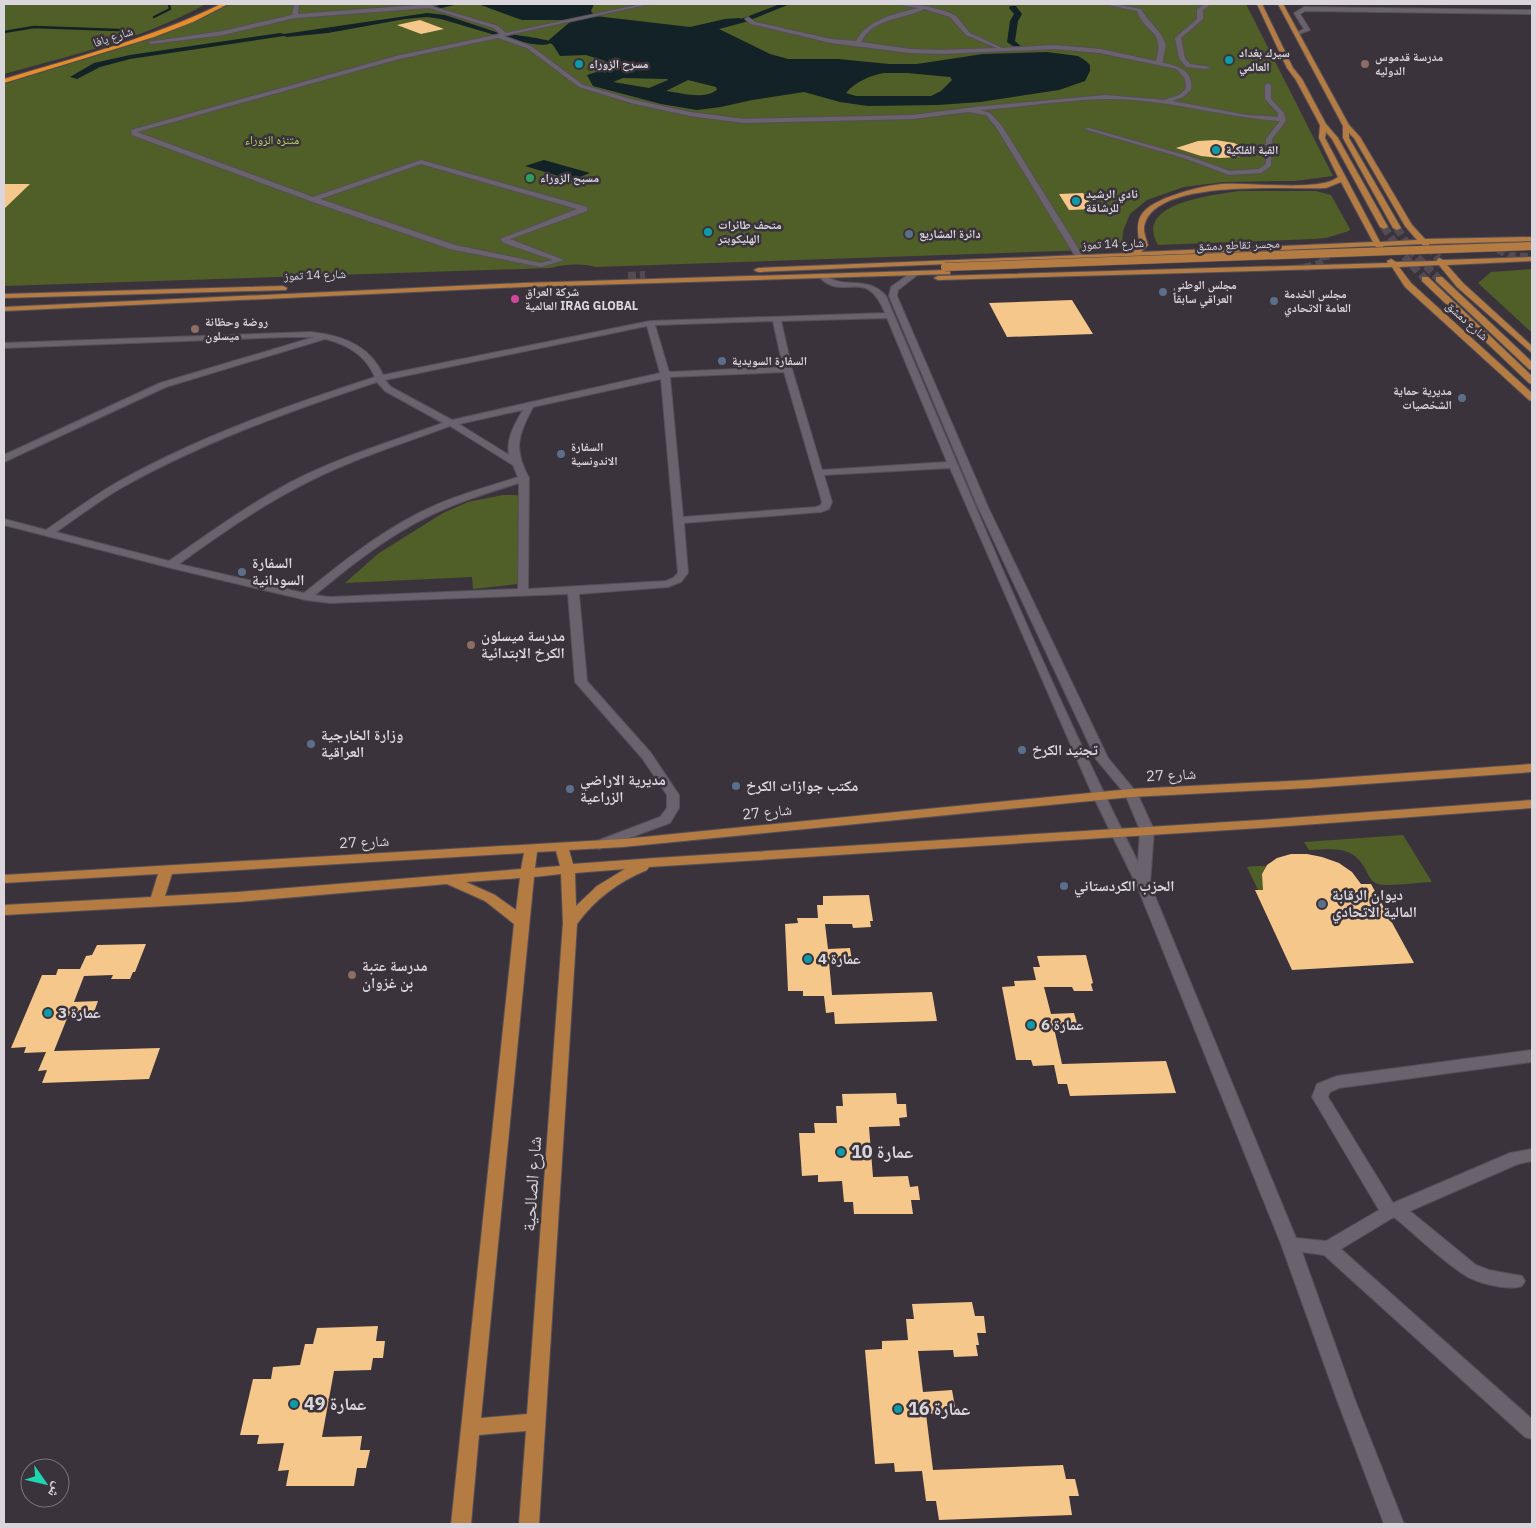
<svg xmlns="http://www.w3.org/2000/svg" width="1536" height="1528" font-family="'IBM Plex Sans','Noto Naskh Arabic',sans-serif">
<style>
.green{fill:#505e28}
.water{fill:#122226;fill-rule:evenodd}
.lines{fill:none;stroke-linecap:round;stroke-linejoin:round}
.stream{stroke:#122226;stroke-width:2.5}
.canal{fill:#122226;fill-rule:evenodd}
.building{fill:#f6c78b}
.major-tunnel{stroke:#524b54;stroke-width:8;stroke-dasharray:8 4;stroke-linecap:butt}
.minor-casing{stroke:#554f57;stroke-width:2}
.major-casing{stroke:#554f57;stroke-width:2}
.highway-casing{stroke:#554f57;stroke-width:2}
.minor{fill:#6a626d;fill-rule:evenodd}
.major{fill:#b47c43;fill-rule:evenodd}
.highway{fill:#e68d27;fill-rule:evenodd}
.major-bridge-casing{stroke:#554f57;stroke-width:9;stroke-linecap:butt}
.major-bridge{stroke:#b47c43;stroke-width:8}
.culture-dot{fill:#0f9aa8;stroke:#3a333c;stroke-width:2}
.education-dot{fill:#8d6e63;stroke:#3a333c;stroke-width:2}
.leisure-dot{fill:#2e9e5b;stroke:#3a333c;stroke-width:2}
.service-dot{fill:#5c6f8a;stroke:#3a333c;stroke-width:2}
.hotel-dot{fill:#d1479c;stroke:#3a333c;stroke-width:2}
.labels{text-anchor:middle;stroke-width:5;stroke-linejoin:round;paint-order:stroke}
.far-street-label{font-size:12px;fill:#dad6dc;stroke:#3a333c}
.far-poi-label{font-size:12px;font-weight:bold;fill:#dad6dc;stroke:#3a333c;text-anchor:start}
.far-park-label{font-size:12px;fill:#b9d661;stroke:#3a333c}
.poi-label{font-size:15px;font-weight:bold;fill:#dad6dc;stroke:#3a333c;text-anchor:start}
.street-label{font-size:15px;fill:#dad6dc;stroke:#3a333c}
.near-poi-label{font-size:18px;font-weight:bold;fill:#dad6dc;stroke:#3a333c;text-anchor:start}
.near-street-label{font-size:18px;fill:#dad6dc;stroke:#3a333c}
</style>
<rect width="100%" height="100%" fill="#3a333c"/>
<path class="green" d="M 4,4 L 206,4 C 143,39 72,55 4,74 Z
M 230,4 L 1246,4 L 1333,176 L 1295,181 L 1224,182 L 1184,187 L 1147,200 L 1130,214 L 1123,231 L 1122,248 L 1119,249 L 596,267 C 583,263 564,264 551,268 L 4,286 L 4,84 L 157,37 L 197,21 Z
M 1239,191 L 1316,191 L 1331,195 L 1350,229 L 1349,231 L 1326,238 L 1314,239 L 1158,245 C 1133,203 1213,195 1239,191 Z
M 1532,269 L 1532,331 L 1530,331 L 1478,283 L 1491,272 Z
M 503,495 L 516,495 L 519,497 L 518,584 L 473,589 L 472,577 L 345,583 L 379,553 L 443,513 L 468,502 Z
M 1403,835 L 1432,882 C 1420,882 1389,887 1378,884 C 1371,882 1369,876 1366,870 C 1353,845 1334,849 1309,850 L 1304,842 Z
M 1256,866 L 1266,866 C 1262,875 1261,881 1266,890 L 1258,890 L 1247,867 Z"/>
<path class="water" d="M 478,4 L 594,4 L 591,11 L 595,16 L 690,27 L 725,19 L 739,18 L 749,21 L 719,29 L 770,54 L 788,59 L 838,59 L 889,64 L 917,64 L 983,54 L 1047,52 L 1078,56 L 1086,61 L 1090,65 L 1090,71 L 1085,81 L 1059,90 L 980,102 L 938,105 L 868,106 L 840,102 L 804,92 L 752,100 L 721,107 L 697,110 L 661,104 L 593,86 L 587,75 L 603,70 L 608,66 L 605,61 L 586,55 L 560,56 L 553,45 L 549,42 L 549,40 L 570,22 L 569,20 L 522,20 ZM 884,73 L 907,73 L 950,77 L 952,80 L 941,91 L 931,96 L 856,96 L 846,93 C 855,82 871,75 884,73 ZM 623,78 L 667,79 L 668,80 L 649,88 L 613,82 ZM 688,80 L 716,87 L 717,90 C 703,100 682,93 666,91 Z
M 544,160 L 590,173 L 572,180 L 525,166 Z"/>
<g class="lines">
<path class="stream" d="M 154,17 L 170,9 L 169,4
M 4,32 L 34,27 L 119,30"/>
<path class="canal" d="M 443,4 L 459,4 L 437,9 L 433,7 Z
M 780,4 L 790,4 L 748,21 L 741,19 Z
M 1010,6 L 1016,6 L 1022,14 L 1018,21 L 1015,41 L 1023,48 L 1019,50 L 1007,42 L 1010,21 L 1014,14 L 1009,8 Z
M 427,13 L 445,15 L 499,33 L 495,35 L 441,19 L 427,17 L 405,19 L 328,33 L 287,37 L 284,36 L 130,59 L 100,67 L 77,79 L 70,77 L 94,63 L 130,55 L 280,33 L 284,34 Z
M 507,34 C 512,34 550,40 553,42 C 542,49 520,41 507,38 Z"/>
</g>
<path class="building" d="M 420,20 L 444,29 L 421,34 L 397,25 Z
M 1216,140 L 1234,143 L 1252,151 L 1237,157 L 1220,158 L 1201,156 L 1176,148 L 1198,141 Z
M 4,184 L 30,184 L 4,209 Z
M 1083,193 L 1094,209 L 1069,210 L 1059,194 Z
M 1072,300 L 1093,334 L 1007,337 L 989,303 Z
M 1291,854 L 1307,854 L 1322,857 L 1339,863 L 1352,872 L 1361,884 L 1371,884 L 1414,963 L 1292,970 L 1255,890 L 1263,890 L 1262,874 L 1267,865 L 1277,858 Z
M 869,895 L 873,921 L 870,921 L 871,927 L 853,928 L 852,924 L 825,924 L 828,949 L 850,948 L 852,961 L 829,962 L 832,995 L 932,992 L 937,1021 L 835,1024 L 834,1012 L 826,1013 L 824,996 L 803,996 L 803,991 L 788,991 L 785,924 L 798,923 L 797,918 L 818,918 L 817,905 L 823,905 L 823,896 Z
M 146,944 L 135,972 L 133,972 L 130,979 L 111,979 L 113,975 L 84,976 L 74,1002 L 98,1001 L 93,1015 L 68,1016 L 54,1051 L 160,1048 L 149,1079 L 42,1083 L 47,1070 L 38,1071 L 46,1052 L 24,1053 L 26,1047 L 11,1048 L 42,975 L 56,975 L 58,969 L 80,969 L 86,956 L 92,955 L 97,945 Z
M 1086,955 L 1093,983 L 1091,984 L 1093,991 L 1074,991 L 1072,987 L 1044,987 L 1051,1014 L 1074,1013 L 1078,1027 L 1054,1028 L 1062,1064 L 1166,1061 L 1176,1093 L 1070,1096 L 1067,1084 L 1058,1084 L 1054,1065 L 1033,1066 L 1031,1060 L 1016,1060 L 1002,987 L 1015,986 L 1014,981 L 1036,980 L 1033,967 L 1040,967 L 1037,956 Z
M 896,1093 L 897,1104 L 906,1104 L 907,1117 L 899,1118 L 900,1126 L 869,1127 L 873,1177 L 908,1176 L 910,1187 L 918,1186 L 920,1200 L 911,1200 L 913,1214 L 854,1214 L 853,1202 L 844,1202 L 842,1181 L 818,1182 L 818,1175 L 802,1176 L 799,1133 L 815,1133 L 814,1123 L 837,1123 L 836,1106 L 843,1106 L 842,1094 Z
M 972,1302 L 975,1316 L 984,1316 L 986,1333 L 977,1333 L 979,1345 L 976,1345 L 978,1356 L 954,1357 L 953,1350 L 918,1351 L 923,1392 L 952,1390 L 956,1412 L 926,1414 L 933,1470 L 1063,1465 L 1066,1479 L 1075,1479 L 1079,1496 L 1069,1496 L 1072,1515 L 939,1520 L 936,1501 L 926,1501 L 922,1471 L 895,1472 L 894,1463 L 875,1464 L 865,1350 L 882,1349 L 882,1341 L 908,1340 L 906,1319 L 914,1319 L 912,1304 Z
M 378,1326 L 376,1341 L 385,1341 L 383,1358 L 373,1358 L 371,1370 L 334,1371 L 322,1437 L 362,1436 L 360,1450 L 370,1450 L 366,1468 L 357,1468 L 354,1486 L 286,1486 L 289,1470 L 278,1471 L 284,1443 L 257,1444 L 259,1435 L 240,1435 L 253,1379 L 271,1379 L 273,1367 L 300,1365 L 305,1344 L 313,1344 L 317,1328 Z"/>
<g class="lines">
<path class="major-tunnel" d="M 1384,227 L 1402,254 L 1425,279
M 1397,228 L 1413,253 L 1439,279
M 1507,244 L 1497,248 L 1509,256 L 1532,257
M 1428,247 L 1438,258
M 1274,250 L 1308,250 L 1326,257 L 1326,260 L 1317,265 L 1302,268
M 628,276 L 645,275"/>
<g class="minor-casing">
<path id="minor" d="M 294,4 L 299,4 L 298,14 L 432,4 L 434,7 L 498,26 L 506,33 L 642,4 L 650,4 L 504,36 L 531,46 L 583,85 L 634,100 L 690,112 L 744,119 L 913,115 L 975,107 L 1106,95 L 1164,100 L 1179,95 L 1186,89 L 1185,79 L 1177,69 L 1100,53 L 1054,49 L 942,54 L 910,53 L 831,43 L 751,24 L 745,19 L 748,17 L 755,22 L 831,39 L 856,41 C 868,19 895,14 918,8 L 896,4 L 926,6 L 948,12 L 956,16 L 970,33 L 1002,48 L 1054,45 L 1100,49 L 1156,61 C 1165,28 1146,36 1137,11 L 1104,4 L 1114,4 L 1141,9 C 1147,21 1162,31 1165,43 C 1167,50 1162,57 1163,63 C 1179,66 1194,71 1191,90 L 1183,97 L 1172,101 L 1247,115 L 1278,117 L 1278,113 L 1265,99 L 1265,85 L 1268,83 L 1271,85 L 1271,99 L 1284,113 L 1286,121 L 1272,139 L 1271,166 L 1261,173 L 1229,175 L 1184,158 L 1084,129 L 1089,128 L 1188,156 L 1230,171 L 1259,169 L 1266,164 L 1266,139 L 1280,121 C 1221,117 1164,98 1105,99 C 1064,100 1021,107 980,110 L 990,113 L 1002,126 L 1083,256 L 1079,258 L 1075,256 L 996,127 L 986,115 L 968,112 L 913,119 L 744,123 L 690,116 L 631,103 L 579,87 L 527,48 L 498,38 L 399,59 L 137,132 L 313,197 L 421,160 L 587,207 L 587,211 L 510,239 L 564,260 L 541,267 L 450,249 L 310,201 L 132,135 L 131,130 L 396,56 L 500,34 L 494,28 L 429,8 L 295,18 L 223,35 L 151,44 L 148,42 L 223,31 L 292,15 ZM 924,9 L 950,17 L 966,35 L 997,48 L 942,50 L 910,49 L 861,42 C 874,17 903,20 924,9 ZM 421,164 L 577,209 L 500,239 L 504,243 L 553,260 L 541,263 L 455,245 L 320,199 Z
M 1205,4 L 1211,4 L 1203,10 L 1203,19 L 1181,38 L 1185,58 L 1190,64 L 1210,67 L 1207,69 L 1186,67 L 1179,58 L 1175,38 L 1197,19 L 1197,9 Z
M 1304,7 L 1532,10 L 1532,14 L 1305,11 L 1300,14 L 1310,30 L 1296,35 L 1296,33 L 1304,29 L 1294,13 Z
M 913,271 L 920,273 L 898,290 L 897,296 L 988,507 L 1108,758 L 1137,793 L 1154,830 L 1150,884 L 1296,1238 L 1326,1241 L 1379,1210 L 1312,1097 L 1317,1084 L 1337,1076 L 1532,1050 L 1532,1062 L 1339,1088 L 1330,1092 L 1328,1097 L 1393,1203 L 1510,1153 L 1532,1149 L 1532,1161 L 1518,1164 L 1410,1211 L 1476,1265 L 1489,1270 L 1522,1276 L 1525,1281 L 1522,1286 C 1508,1291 1475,1283 1463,1274 C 1439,1258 1417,1236 1394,1217 L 1341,1249 L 1532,1419 L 1532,1439 L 1525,1437 L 1324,1255 L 1302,1252 L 1355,1400 L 1404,1524 L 1384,1524 L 1337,1400 L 1281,1244 L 1137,886 L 1093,796 L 950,468 L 824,475 L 832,502 L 829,509 L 821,512 L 684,523 L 688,573 L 681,582 L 668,587 L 579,594 L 587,681 L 651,753 L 679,795 L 679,808 L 670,823 L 599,849 L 592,845 L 594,842 L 660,817 L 667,808 L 667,795 L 642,758 L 575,682 L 568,594 L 330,603 L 306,600 L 171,568 L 4,525 L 4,519 L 46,530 C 69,514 92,497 116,483 C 197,437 286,406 375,377 C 366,356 347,344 325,339 L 166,387 L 4,462 L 4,455 L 160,383 L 314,337 L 286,337 L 4,348 L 4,343 L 311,332 C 341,335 370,345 383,375 L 650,321 L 885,313 C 866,266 846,301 821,279 L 825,277 C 830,278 835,281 841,282 C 858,284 873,281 886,296 C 967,486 1045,677 1138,862 L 1140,830 L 1125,794 L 1096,759 L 978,507 L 889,296 L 891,287 ZM 887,318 L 947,462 L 822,470 L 792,369 L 781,321 ZM 773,321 L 783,367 L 669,372 L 655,325 ZM 647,326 L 660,373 L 452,420 L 391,387 L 385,380 ZM 784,372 L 822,502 L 821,505 L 816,507 L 683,517 L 670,377 ZM 661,379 L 678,573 L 673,578 L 666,581 L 528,589 L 529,478 C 513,448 518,436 533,407 ZM 377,382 L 385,391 L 443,423 C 392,441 339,457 291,482 C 248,505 209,533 169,561 L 56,532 C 78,517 100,500 123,487 C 203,442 290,411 377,382 ZM 523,410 C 515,424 506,438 509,455 L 459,424 ZM 450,426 L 513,465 L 518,477 C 484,488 449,497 417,514 C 376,535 340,564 304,593 L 179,564 C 218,536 256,509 298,487 C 346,461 399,445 450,426 ZM 519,483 L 518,589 L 330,597 L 315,595 C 350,566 385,538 425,518 C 455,503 487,493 519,483 Z"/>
</g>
<g class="major-casing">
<path id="major" d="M 1257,4 L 1262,4 L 1293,68 L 1302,79 L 1326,124 L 1338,138 L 1388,227 L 1384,229 L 1380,227 L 1332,139 L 1326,132 L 1325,138 L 1380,242 L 1417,240 L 1405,226 L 1354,138 L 1349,133 L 1349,138 L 1401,228 L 1397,230 L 1393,228 L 1343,138 L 1343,126 L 1278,4 L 1283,4 L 1349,125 L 1360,137 L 1412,225 L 1425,239 L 1532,237 L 1532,241 L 1429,244 L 1429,247 L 1426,247 L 1421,244 L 1383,246 L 1384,248 L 1380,250 L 1375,246 L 758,272 L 754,270 L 758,268 L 1132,253 L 1140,245 C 1134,218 1140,209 1166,198 C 1184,191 1202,186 1222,184 C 1248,182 1321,192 1338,177 L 1319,138 L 1320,125 L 1296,80 L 1287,68 ZM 1341,182 L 1373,242 L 1141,252 L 1148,245 C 1146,238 1142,230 1145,223 C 1160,178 1288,190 1326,188 Z
M 1532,257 L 1532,261 L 1447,265 L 1463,283 L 1532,346 L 1532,353 L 1457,287 L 1439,265 L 1399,267 L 1411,283 L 1532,393 L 1532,401 L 1529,400 L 1405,287 L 1392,267 L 938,280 L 934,278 L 938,276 L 1388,263 L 1387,261 L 1391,259 L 1396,262 L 1436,261 L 1439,258 L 1443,260 Z
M 947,270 L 950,270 L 950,274 L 523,287 L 4,311 L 4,307 L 523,283 Z
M 1422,277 L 1428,277 L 1532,376 L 1532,384 L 1529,383 L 1422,281 Z
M 1436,277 L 1442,277 L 1532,362 L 1532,370 L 1529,369 L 1436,281 Z
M 283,286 L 287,288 L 286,290 L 4,298 L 4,294 Z
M 1532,764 L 1532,772 L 1309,788 L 1131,797 L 623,847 L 569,850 L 573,864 L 655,858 L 1275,819 L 1532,800 L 1532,808 L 1275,827 L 649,867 L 647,870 C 618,882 595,899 577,924 L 539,1524 L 519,1524 L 526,1431 L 479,1435 L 471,1524 L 451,1524 L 514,924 L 485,901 L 447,884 L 238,902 L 4,915 L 4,905 L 151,897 L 158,874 L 4,883 L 4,875 L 623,839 L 1131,789 L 1309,780 ZM 556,851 L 560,866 L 535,868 L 537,852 ZM 524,853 L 521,869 L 238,892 L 165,896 L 172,874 ZM 625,869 L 597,886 L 576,906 L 575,873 ZM 561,874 L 563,923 L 527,1414 L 481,1418 L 534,877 ZM 520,878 L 516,910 L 495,895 L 466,882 Z"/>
</g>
<g class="highway-casing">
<path id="highway" d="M 221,4 L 228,4 L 193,22 L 154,37 L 4,83 L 4,79 C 77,57 152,38 221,4 Z"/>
</g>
<use href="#minor" class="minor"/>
<use href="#major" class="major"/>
<use href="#highway" class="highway"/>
<g class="major-bridge-casing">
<path id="major-bridge" d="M 945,267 L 1532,246"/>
</g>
<use href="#major-bridge" class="major-bridge"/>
</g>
<g class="culture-dot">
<circle cx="1229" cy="60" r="5"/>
<circle cx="579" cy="64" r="5"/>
<circle cx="1216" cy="150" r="5"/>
<circle cx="1076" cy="201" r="5"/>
<circle cx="708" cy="232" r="5"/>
<circle cx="808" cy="959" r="5"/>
<circle cx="48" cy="1013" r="5"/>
<circle cx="1031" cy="1025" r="5"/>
<circle cx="841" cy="1152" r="5"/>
<circle cx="294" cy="1404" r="5"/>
<circle cx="898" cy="1409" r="5"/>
</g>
<g class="education-dot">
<circle cx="1365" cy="64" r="5"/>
<circle cx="195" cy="329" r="5"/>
<circle cx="471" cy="645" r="5"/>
<circle cx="352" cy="975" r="5"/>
</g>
<circle class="leisure-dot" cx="530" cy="178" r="5"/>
<g class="service-dot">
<circle cx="909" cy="234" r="5"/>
<circle cx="1163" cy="292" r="5"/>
<circle cx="1274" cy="301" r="5"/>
<circle cx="722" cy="361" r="5"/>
<circle cx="1462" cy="398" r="5"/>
<circle cx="561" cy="454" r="5"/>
<circle cx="242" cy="572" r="5"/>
<circle cx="311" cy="744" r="5"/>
<circle cx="1022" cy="750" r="5"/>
<circle cx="736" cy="786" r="5"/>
<circle cx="570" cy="789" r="5"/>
<circle cx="1064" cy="886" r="5"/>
<circle cx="1322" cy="904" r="5"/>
</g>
<circle class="hotel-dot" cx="515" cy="299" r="5"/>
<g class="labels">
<g class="far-street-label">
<text transform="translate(113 37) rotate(-18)" y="4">شارع يافا</text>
<text transform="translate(1113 244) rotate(-2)" y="4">شارع 14 تموز</text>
<text transform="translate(1238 245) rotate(-2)" y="4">مجسر تقاطع دمشق</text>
<text transform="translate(315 275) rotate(-2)" y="4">شارع 14 تموز</text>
<text transform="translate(1467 321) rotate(42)" y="4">شارع دمشق</text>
</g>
<g class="far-poi-label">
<text x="1239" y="57">سيرك بغداد<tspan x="1239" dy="14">العالمي</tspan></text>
<text x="1375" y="61">مدرسة قدموس<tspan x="1375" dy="14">الدوليه</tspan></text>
<text x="589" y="68">مسرح الزوراء</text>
<text x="1226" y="154">القبة الفلكية</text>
<text x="540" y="182">مسبح الزوراء</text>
<text x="1086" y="198">نادي الرشيد<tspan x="1086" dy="14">للرشاقة</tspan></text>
<text x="718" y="229">متحف طائرات<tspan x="718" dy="14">الهليكوبتر</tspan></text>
<text x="919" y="238">دائرة المشاريع</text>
<text x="1173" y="289">مجلس الوطني<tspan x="1173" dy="14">العراقي سابقاً</tspan></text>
<text x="525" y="296">شركة العراق<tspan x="525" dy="14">العالمية IRAG GLOBAL</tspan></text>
<text x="1284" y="298">مجلس الخدمة<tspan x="1284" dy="14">العامة الاتحادي</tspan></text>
<text x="205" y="326">روضة وحظانة<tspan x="205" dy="14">ميسلون</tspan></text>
<text x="732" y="365">السفارة السويدية</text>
<text x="1452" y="395" text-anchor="end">مديرية حماية<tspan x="1452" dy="14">الشخصيات</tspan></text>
<text x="571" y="451">السفارة<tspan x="571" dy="14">الاندونسية</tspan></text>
</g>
<g class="far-park-label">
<text x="272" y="144">متنزه الزوراء</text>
</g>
<g class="poi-label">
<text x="252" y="568">السفارة<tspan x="252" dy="17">السودانية</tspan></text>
<text x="481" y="641">مدرسة ميسلون<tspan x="481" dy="17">الكرخ الابتدائية</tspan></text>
<text x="321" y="740">وزارة الخارجية<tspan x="321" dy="17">العراقية</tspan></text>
<text x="1032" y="755">تجنيد الكرخ</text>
<text x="580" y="785">مديرية الاراضي<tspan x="580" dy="17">الزراعية</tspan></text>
<text x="746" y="791">مكتب جوازات الكرخ</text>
<text x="1074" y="891">الحزب الكردستاني</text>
<text x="1332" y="900">ديوان الرقابة<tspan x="1332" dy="17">المالية الاتحادي</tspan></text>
<text x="818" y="964">عمارة 4</text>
<text x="362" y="971">مدرسة عتبة<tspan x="362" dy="17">بن غزوان</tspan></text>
<text x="58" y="1018">عمارة 3</text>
<text x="1041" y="1030">عمارة 6</text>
</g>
<g class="street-label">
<text transform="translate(1171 775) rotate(-3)" y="5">شارع 27</text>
<text transform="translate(767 812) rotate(-6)" y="5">شارع 27</text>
<text transform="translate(364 842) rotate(-3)" y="5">شارع 27</text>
</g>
<g class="near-poi-label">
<text x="851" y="1158">عمارة 10</text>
<text x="304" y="1410">عمارة 49</text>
<text x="908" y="1415">عمارة 16</text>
</g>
<g class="near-street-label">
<text transform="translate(532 1184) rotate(-86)" y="6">شارع الصالحية</text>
</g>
</g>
<rect width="1536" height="1528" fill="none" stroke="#dad6dc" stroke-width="10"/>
<g transform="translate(45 1483) rotate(124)"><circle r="24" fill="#3a333c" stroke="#7a747c"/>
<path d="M0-4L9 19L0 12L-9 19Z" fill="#1ed5b1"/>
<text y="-8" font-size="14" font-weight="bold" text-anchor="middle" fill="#dad6dc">ش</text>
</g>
</svg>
